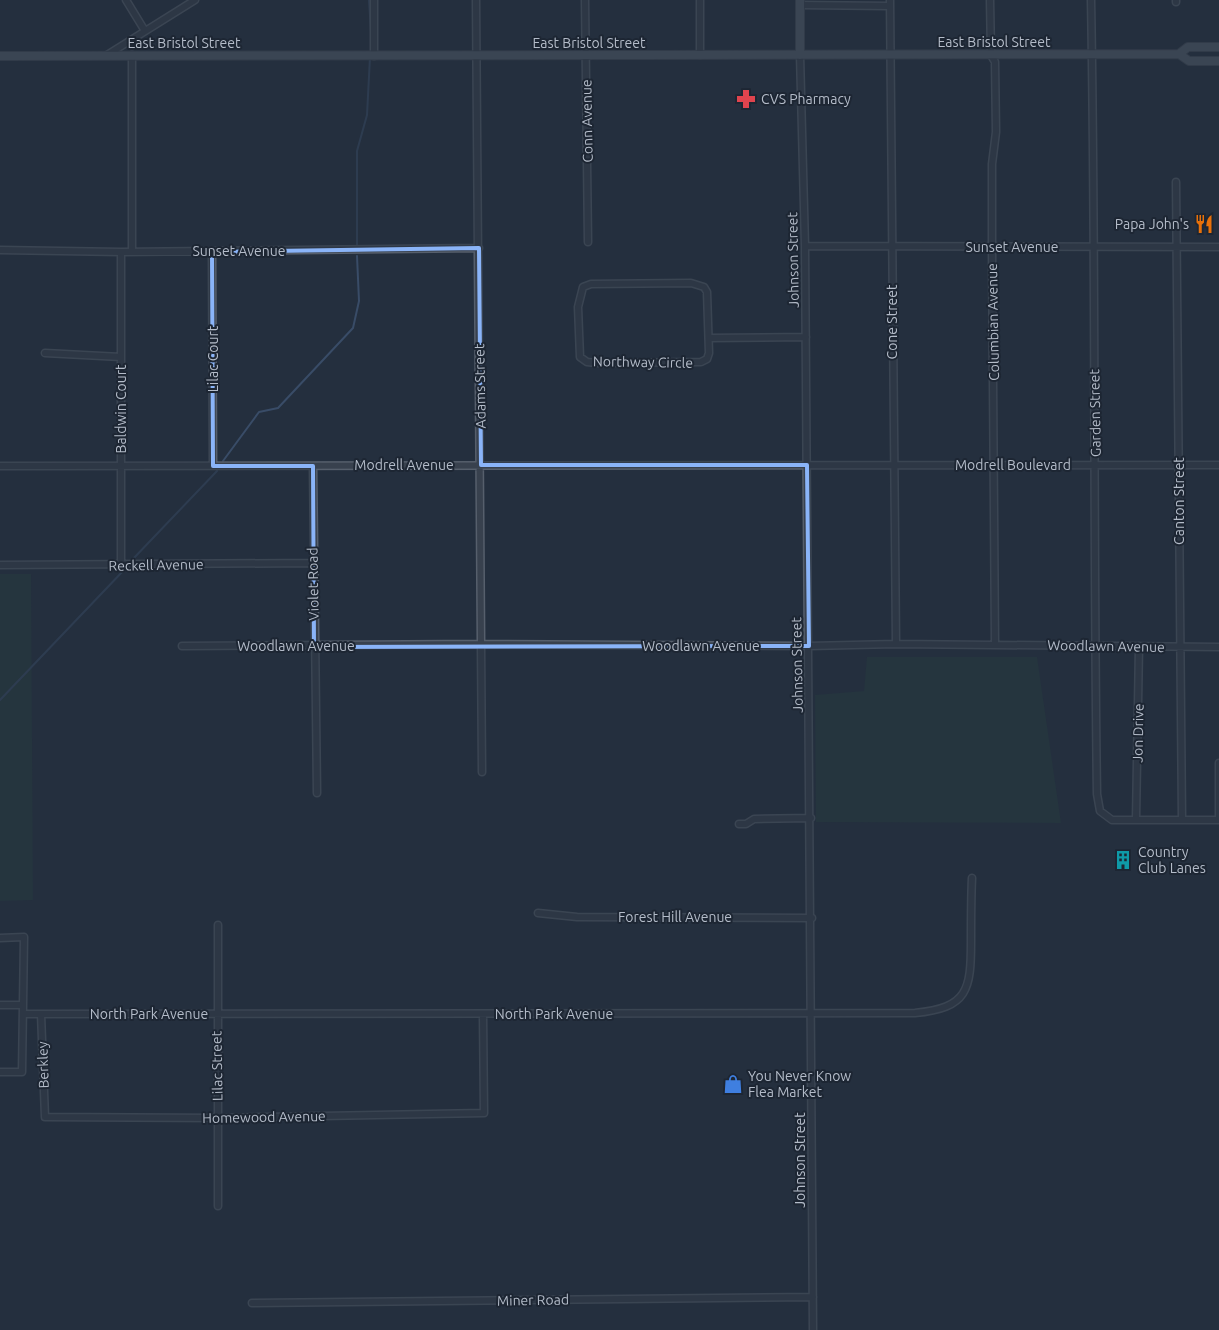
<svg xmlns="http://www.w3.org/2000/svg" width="1219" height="1330" font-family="Ubuntu,sans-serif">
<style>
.green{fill:#263c3f}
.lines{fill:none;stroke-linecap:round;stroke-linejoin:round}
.stream{stroke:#394c67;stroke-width:2}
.minor-casing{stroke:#565f6c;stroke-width:9}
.major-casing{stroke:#414a57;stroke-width:10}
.minor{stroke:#38414e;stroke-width:6}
.major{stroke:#56606e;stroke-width:8}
.marked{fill:none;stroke:#8ab4f8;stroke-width:4;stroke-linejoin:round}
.labels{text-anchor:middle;stroke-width:4;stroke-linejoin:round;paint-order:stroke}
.street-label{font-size:14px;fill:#b4bcc9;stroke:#1d2633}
.poi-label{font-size:14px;fill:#b4bcc9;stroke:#1d2633;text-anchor:start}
</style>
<rect width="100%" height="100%" fill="#242f3e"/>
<path class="green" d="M 0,574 L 31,574 L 33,900 L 0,901 Z
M 867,657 L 1037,657 L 1061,823 L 816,822 L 815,695 L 864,691 Z"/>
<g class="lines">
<path class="stream" d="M 369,0 L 371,32
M 357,246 L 357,151 L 367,115 L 370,57
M 223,461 L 259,412 L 278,408 L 353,328 L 359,301 L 357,256
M 132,560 L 217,471
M 0,700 L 124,570"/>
<g class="minor-casing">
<path id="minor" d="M 126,0 L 145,31
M 374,0 L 374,56
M 476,0 L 482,772
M 585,0 L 588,242
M 890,0 L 896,644
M 990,0 L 991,55 L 995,62 L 996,132 L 992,164 L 992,247 L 995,645
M 1091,0 C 1096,264 1093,529 1097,794 L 1100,811 L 1112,820 L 1219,820
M 1176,0 L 1176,2
M 800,5 L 890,6
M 107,55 L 195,0
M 132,55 L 132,251
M 700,55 L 700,0
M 800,55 L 805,246 L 813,1330
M 1176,182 L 1182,819
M 805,246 L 1219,247
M 0,250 L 121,252 L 479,248
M 121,252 L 121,565
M 212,252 L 213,466
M 691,283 L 704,287 L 707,292 L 709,353 L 707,359 L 701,362 L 597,363 L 587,362 L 580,357 L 578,307 L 583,287 L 591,284 Z
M 709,338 L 806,337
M 45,353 L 121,357
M 0,466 L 1219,465
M 313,466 L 317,793
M 0,565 L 313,563
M 182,646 L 482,644 L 809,646 L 896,644 L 1219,647
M 1136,819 L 1139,646
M 1219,820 L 1219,763
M 739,824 L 746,824 L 754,819 L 811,818
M 538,913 L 577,917 L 812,918
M 218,925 L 218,1206
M 0,938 L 24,937 L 22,1072 L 0,1072
M 0,1005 L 23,1005
M 23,1014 L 915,1013 C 968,1008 971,990 971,941 C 971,920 971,899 972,878
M 41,1014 L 45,1117 L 218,1118 L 484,1113 L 483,1014
M 252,1303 L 813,1297"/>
</g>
<g class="major-casing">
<path id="major" d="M 800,0 L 800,55
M 1179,54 L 1188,47 L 1219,47
M 0,56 L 1179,54 L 1189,61 L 1219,61"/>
</g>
<use href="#minor" class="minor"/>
<use href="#major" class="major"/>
</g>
<path d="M0 0H1219V1330H0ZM 479,248 L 481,465 L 807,465 L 809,646 L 314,647 L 313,466 L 213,466 L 212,252 Z" fill="#242f3e" fill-opacity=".55" fill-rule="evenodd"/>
<path class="marked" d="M 479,248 L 481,465 L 807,465 L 809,646 L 314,647 L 313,466 L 213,466 L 212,252 Z"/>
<defs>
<g id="pharmacy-bare" transform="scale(1.5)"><path d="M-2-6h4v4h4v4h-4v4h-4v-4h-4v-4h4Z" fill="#e0444e" stroke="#1d2633" stroke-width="2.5" paint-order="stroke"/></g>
<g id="restaurant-bare" transform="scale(1.5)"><path d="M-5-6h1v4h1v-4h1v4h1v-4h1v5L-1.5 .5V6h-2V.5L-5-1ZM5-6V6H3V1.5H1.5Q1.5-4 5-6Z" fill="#e8710a" stroke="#1d2633" stroke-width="2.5" paint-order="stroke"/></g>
<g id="building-bare" transform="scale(1.5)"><path d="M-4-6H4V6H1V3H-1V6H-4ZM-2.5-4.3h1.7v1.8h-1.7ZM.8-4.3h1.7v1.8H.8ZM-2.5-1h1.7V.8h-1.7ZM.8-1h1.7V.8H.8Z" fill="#0f9aa8" stroke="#1d2633" stroke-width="2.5" paint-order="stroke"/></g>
<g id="shop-bare" transform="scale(1.5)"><path d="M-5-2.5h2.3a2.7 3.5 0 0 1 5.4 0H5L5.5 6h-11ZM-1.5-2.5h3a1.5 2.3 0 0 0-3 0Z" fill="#3f7fe0" stroke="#1d2633" stroke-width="2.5" paint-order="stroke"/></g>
</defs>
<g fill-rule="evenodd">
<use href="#pharmacy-bare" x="746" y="99"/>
<use href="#restaurant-bare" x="1204" y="224"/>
<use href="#building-bare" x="1123" y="860"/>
<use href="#shop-bare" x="733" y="1084"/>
</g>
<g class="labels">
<g class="street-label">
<text x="994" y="47">East Bristol Street</text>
<text x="184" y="48">East Bristol Street</text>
<text x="589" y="48">East Bristol Street</text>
<text transform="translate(587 121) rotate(-91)" y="5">Conn Avenue</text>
<text x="1012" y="252">Sunset Avenue</text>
<text x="239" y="256">Sunset Avenue</text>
<text transform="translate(793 260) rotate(-91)" y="5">Johnson Street</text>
<text transform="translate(892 322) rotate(-90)" y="5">Cone Street</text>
<text transform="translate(993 322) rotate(-91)" y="5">Columbian Avenue</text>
<text transform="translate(213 359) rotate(-90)" y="5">Lilac Court</text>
<text transform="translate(643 362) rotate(1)" y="5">Northway Circle</text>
<text transform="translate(480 386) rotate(-91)" y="5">Adams Street</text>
<text transform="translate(121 409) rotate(-90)" y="5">Baldwin Court</text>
<text transform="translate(1095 413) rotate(-91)" y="5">Garden Street</text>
<text x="404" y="470">Modrell Avenue</text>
<text x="1013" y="470">Modrell Boulevard</text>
<text transform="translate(1179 501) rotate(-90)" y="5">Canton Street</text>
<text transform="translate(156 565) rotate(-1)" y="5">Reckell Avenue</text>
<text transform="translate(313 584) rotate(-91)" y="5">Violet Road</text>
<text x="296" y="651">Woodlawn Avenue</text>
<text x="701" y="651">Woodlawn Avenue</text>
<text transform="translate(1106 646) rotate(1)" y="5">Woodlawn Avenue</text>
<text transform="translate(797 665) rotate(-91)" y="5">Johnson Street</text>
<text transform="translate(1138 733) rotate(-89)" y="5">Jon Drive</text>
<text x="675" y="922">Forest Hill Avenue</text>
<text x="149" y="1019">North Park Avenue</text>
<text x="554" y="1019">North Park Avenue</text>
<text transform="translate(43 1065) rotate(-92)" y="5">Berkley</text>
<text transform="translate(217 1066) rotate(-91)" y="5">Lilac Street</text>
<text transform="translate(264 1117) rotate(-1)" y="5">Homewood Avenue</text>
<text transform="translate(800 1160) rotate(-90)" y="5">Johnson Street</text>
<text transform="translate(533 1300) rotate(-1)" y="5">Miner Road</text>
</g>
<g class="poi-label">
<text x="761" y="104">CVS Pharmacy</text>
<text x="1189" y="229" text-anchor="end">Papa John's</text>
<text x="1138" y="857">Country<tspan x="1138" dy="16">Club Lanes</tspan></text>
<text x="748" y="1081">You Never Know<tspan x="748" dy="16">Flea Market</tspan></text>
</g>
</g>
</svg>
